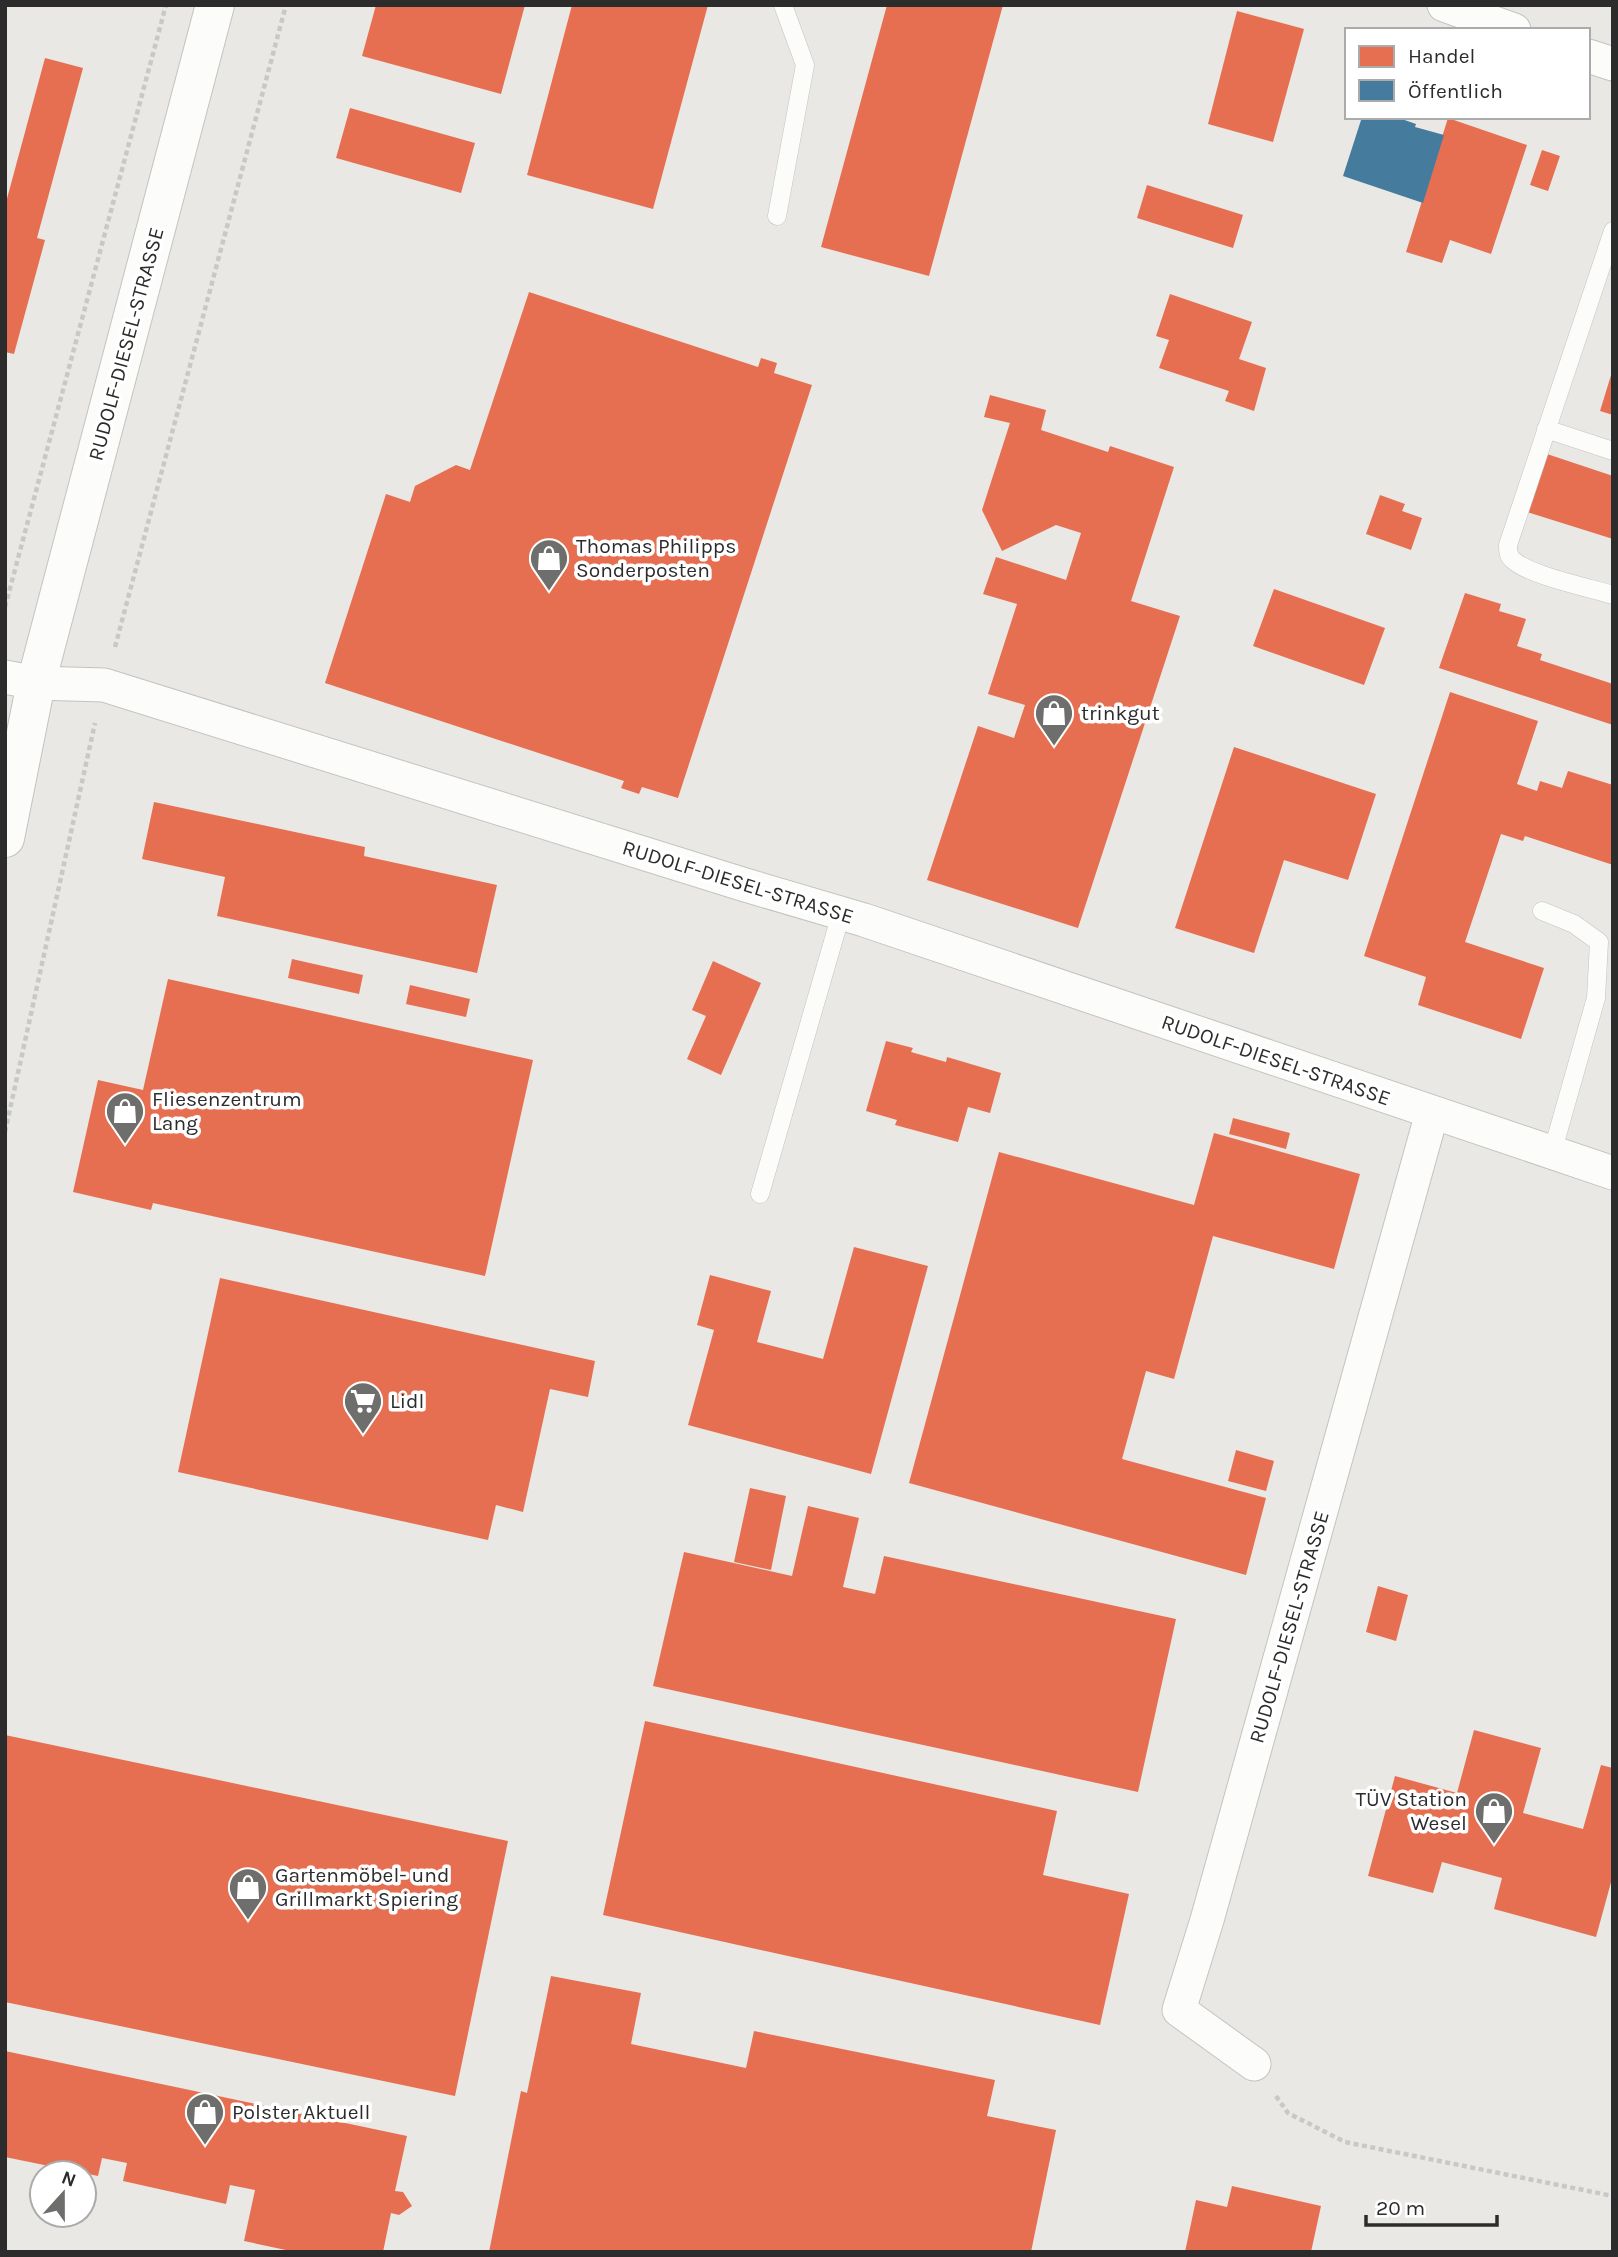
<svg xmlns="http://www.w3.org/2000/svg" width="1618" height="2257" font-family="Karla,sans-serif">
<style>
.shops{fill:#e76f51}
.public{fill:#457b9d}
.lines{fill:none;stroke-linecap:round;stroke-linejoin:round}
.service-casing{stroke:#c4c3c3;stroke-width:19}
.minor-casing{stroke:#c4c3c3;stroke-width:35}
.tertiary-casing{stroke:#c4c3c3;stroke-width:40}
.path{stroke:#c8c8c7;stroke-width:4.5;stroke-dasharray:5 3.5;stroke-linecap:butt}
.service{stroke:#fcfcfb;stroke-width:18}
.minor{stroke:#fcfcfb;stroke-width:33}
.tertiary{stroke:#fcfcfb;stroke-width:38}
.labels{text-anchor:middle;stroke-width:7;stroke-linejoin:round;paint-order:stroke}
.street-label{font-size:21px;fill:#2c2c2c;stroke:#fff}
.poi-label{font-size:21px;fill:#2c2c2c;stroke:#fff;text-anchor:start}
</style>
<rect width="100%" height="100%" fill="#e9e8e4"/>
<path class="shops" d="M 376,5 L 525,5 L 501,94 L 362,56 Z
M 572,5 L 708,5 L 653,209 L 527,175 Z
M 887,5 L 1003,5 L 929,276 L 821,247 Z
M 1237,11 L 1304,29 L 1273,142 L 1208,124 Z
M 45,58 L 83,68 L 37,238 L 45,240 L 14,354 L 5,352 L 5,206 Z
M 350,108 L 475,143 L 461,193 L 336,158 Z
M 1448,118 L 1527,145 L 1491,254 L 1450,240 L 1442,263 L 1406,252 Z
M 1542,150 L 1560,156 L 1548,191 L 1530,185 Z
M 1147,185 L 1243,215 L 1233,248 L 1137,218 Z
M 529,292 L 758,367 L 761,358 L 777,363 L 774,373 L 812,385 L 678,798 L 642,787 L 639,794 L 621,788 L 624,781 L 325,683 L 386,494 L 410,502 L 415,486 L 456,465 L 470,470 Z
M 1170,294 L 1252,322 L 1239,359 L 1266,368 L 1254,411 L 1225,401 L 1229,391 L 1159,368 L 1169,340 L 1156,336 Z
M 1612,372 L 1613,372 L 1613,415 L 1600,411 Z
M 990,395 L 1046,410 L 1041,430 L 1108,452 L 1110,446 L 1174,467 L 1131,601 L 1180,616 L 1078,928 L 927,880 L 978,726 L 1014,738 L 1025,705 L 988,694 L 1017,604 L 983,594 L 996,557 L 1066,580 L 1081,533 L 1056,525 L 1002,551 L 982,510 L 1010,423 L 984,417 Z
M 1547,454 L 1613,476 L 1613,539 L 1527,512 Z
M 1380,495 L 1405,504 L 1402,511 L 1422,518 L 1411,550 L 1366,534 Z
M 1274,589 L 1385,628 L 1364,685 L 1253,646 Z
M 1465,593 L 1501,604 L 1499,611 L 1526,619 L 1517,646 L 1542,654 L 1540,660 L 1613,684 L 1613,725 L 1439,668 Z
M 1450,692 L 1538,721 L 1517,784 L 1537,791 L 1540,781 L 1562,788 L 1568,771 L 1613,785 L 1613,865 L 1525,836 L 1523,841 L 1501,834 L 1465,942 L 1544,968 L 1521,1039 L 1418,1005 L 1426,977 L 1364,956 Z
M 1234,747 L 1376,794 L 1348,880 L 1284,860 L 1254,953 L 1175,928 Z
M 154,802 L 365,847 L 364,856 L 497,885 L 477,973 L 217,916 L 225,877 L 142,859 Z
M 292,959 L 363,975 L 359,994 L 288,978 Z
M 713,961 L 761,983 L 721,1075 L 687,1059 L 706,1016 L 692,1010 Z
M 168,979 L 533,1060 L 485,1276 L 153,1203 L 151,1210 L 73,1192 L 98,1080 L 143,1090 Z
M 410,985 L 470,999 L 466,1017 L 406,1004 Z
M 886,1041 L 913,1048 L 911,1052 L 946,1062 L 947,1057 L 1001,1073 L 990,1113 L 968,1107 L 958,1142 L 895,1125 L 897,1120 L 866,1111 Z
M 1233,1118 L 1290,1133 L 1286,1149 L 1229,1134 Z
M 1214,1133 L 1360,1174 L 1334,1269 L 1213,1236 L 1174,1379 L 1146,1371 L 1122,1459 L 1266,1498 L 1246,1575 L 909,1483 L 999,1152 L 1194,1205 Z
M 854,1247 L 928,1266 L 871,1474 L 688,1425 L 714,1330 L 697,1325 L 710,1275 L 771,1291 L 757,1342 L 823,1359 Z
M 220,1278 L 595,1361 L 588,1397 L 550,1389 L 523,1512 L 496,1505 L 488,1540 L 178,1472 Z
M 1236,1450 L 1274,1461 L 1266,1491 L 1228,1481 Z
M 750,1488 L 786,1496 L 771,1570 L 734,1562 Z
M 808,1506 L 859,1518 L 843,1587 L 875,1594 L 884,1556 L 1176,1619 L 1138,1792 L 653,1686 L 684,1552 L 792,1576 Z
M 1378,1586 L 1408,1595 L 1396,1641 L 1366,1632 Z
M 645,1721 L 1057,1811 L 1043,1875 L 1129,1894 L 1100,2025 L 603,1915 Z
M 1474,1730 L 1541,1748 L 1523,1813 L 1583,1829 L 1601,1765 L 1613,1768 L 1613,1875 L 1596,1937 L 1494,1909 L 1502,1878 L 1442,1862 L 1433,1893 L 1368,1876 L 1395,1776 L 1457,1793 Z
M 5,1735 L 508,1841 L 455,2096 L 5,2002 Z
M 551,1976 L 641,1993 L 631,2044 L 746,2068 L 754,2031 L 995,2080 L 987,2116 L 1056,2130 L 1031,2252 L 489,2252 L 521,2091 L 527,2093 Z
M 5,2051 L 407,2136 L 395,2191 L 403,2192 L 412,2206 L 399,2215 L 391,2213 L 383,2252 L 295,2252 L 244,2241 L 255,2190 L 230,2185 L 226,2204 L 123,2181 L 127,2163 L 102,2158 L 98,2176 L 5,2157 Z
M 1232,2186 L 1321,2206 L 1311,2252 L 1185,2252 L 1196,2200 L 1227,2207 Z"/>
<path class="public" d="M 1362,117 L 1396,117 L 1416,124 L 1415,127 L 1444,135 L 1423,203 L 1343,176 Z"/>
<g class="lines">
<g class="service-casing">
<path id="service" d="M 777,216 L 805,65 L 783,5
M 1613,231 L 1508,545 C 1508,551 1508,556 1513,560 C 1528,575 1590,588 1613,595
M 1546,429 L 1613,451
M 1542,911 L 1574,924 L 1599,942 L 1596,998 L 1552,1153
M 760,1194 L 841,914"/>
</g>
<g class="minor-casing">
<path id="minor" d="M 1444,5 L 1514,30
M 1588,56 L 1613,64
M 5,677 L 36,683 L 104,685 L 742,884 L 864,920 L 1613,1173
M 1254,2064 L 1179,2010 L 1207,1920 L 1432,1113"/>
</g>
<g class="tertiary-casing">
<path id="tertiary" d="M 5,838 L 36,683 L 215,5"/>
</g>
<path class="path" d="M 5,607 L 166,5
M 115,647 L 286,5
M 5,1132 L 95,723
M 1276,2096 L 1288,2113 L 1345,2142 L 1613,2196"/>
<use href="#service" class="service"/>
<use href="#minor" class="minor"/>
<use href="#tertiary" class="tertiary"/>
</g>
<defs>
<g id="shop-pin" transform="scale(2.0125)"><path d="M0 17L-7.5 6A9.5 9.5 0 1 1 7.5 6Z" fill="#6e6e6c" stroke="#fff"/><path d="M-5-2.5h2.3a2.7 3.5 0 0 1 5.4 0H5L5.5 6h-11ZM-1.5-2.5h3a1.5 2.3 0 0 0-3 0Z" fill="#fff"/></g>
<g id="supermarket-pin" transform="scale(2.0125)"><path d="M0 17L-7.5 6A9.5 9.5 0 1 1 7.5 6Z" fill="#6e6e6c" stroke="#fff"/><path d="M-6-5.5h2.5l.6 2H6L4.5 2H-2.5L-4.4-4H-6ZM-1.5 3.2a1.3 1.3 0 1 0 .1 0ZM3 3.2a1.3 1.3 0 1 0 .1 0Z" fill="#fff"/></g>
</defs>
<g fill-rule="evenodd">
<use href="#shop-pin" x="549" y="558"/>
<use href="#shop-pin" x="1054" y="713"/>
<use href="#shop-pin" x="125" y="1111"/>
<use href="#supermarket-pin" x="363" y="1401"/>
<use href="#shop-pin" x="1494" y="1811"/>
<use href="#shop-pin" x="248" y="1887"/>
<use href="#shop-pin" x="205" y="2112"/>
</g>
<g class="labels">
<g class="street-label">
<text transform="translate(126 344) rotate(-75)" y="7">RUDOLF-DIESEL-STRASSE</text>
<text transform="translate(738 882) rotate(17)" y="7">RUDOLF-DIESEL-STRASSE</text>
<text transform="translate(1276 1060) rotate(19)" y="7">RUDOLF-DIESEL-STRASSE</text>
<text transform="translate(1289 1627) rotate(-74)" y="7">RUDOLF-DIESEL-STRASSE</text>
</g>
<g class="poi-label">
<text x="576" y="553">Thomas Philipps<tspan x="576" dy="24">Sonderposten</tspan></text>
<text x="1081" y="720">trinkgut</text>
<text x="152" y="1106">Fliesenzentrum<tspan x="152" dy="24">Lang</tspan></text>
<text x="390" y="1408">Lidl</text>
<text x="1467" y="1806" text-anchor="end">TÜV Station<tspan x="1467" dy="24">Wesel</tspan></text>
<text x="275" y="1882">Gartenmöbel- und<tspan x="275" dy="24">Grillmarkt Spiering</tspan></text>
<text x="232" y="2119">Polster Aktuell</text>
</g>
</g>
<rect width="1618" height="2257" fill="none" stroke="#2c2c2c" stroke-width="14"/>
<rect x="1345" y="28" width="245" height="91" fill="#ffffff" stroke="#ababab" stroke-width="2"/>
<rect x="1359" y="46" width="35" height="21" fill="#e76f51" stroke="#ababab" stroke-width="2"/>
<text x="1408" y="63" font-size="21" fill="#2c2c2c">Handel</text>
<rect x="1359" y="80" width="35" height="21" fill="#457b9d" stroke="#ababab" stroke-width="2"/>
<text x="1408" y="98" font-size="21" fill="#2c2c2c">Öffentlich</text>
<g transform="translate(63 2194) rotate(21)"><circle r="33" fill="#ffffff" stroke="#ababab" stroke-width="2"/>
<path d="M0-5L12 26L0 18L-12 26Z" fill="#6e6e6c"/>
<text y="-10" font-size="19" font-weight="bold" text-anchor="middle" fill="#2c2c2c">N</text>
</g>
<path d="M1366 2215v10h131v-10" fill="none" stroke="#2c2c2c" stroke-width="3.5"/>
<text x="1376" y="2215" font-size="21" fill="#2c2c2c" stroke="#ffffff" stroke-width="5" paint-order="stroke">20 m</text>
</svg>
